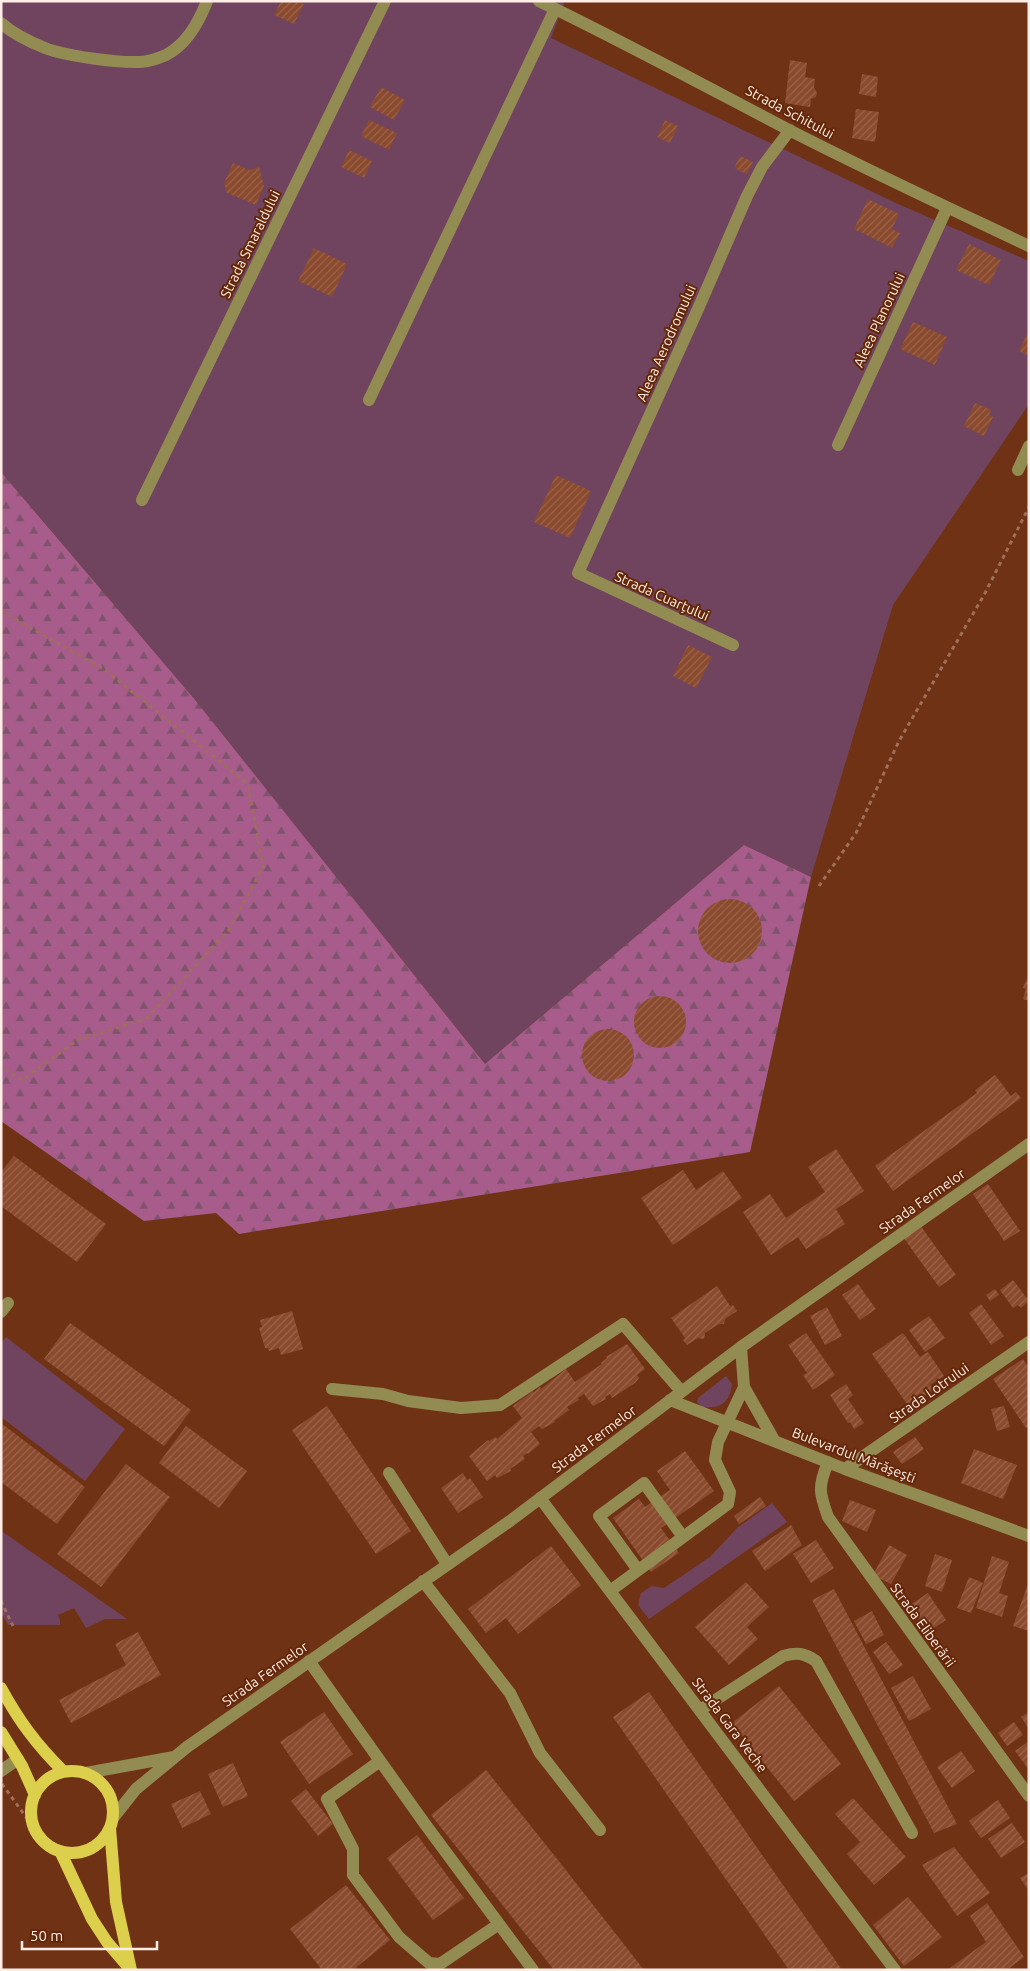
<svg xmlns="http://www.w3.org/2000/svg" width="1030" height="1971" font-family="Ubuntu,sans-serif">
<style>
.green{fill:#70445e}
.forest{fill:url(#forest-firs)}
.building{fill:url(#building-hatch)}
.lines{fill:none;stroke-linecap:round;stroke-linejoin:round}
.path{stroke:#9e6f59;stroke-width:3;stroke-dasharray:4 4;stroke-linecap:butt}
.minor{stroke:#928c52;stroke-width:12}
.major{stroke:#dccf4c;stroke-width:12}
.labels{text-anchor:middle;stroke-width:4;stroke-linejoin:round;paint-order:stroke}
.street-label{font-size:14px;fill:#feeee7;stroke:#642708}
</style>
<defs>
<pattern id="forest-firs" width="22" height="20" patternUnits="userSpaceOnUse" patternTransform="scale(1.25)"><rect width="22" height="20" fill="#a75c8b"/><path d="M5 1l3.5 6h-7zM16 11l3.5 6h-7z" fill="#7e536c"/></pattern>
<pattern id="building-hatch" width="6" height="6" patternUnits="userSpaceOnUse" patternTransform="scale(1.25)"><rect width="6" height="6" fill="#8a4a2e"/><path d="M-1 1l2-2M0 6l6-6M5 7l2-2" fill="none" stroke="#9c644c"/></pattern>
</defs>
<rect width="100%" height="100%" fill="#703215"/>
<path class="green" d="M 1,1 L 565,1 L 551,38 L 898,204 L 1029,261 L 1029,404 L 893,605 L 811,877 L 744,845 L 485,1064 L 196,701 L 1,472 Z
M 6,1337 L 125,1429 L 85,1481 L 1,1417 L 1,1343 Z
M 726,1376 L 732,1384 C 730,1403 720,1409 702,1407 L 697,1402 L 698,1398 Z
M 772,1503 L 787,1522 L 649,1619 L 638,1605 L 641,1593 L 652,1586 L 664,1588 L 710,1557 L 737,1528 Z
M 1,1531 L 3,1532 L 127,1619 L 105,1619 L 86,1628 L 74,1608 L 58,1615 L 60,1620 L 60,1625 L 8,1625 L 1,1612 Z"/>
<path class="forest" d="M 1,472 L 196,701 L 485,1064 L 744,845 L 811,877 L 750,1152 L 239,1234 L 216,1213 L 144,1221 L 1,1121 Z"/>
<path class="building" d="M 281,1 L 298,1 L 304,4 L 294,24 L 274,15 Z
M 790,60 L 807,63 L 805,77 L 815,79 L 814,87 L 817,93 L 816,97 L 811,99 L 810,107 L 785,103 Z
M 862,74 L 878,77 L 876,97 L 859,94 Z
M 381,87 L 405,100 L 394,120 L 370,107 Z
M 856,109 L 879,112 L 875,142 L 852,138 Z
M 369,120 L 397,133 L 389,150 L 361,136 Z
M 665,120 L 678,126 L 670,143 L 657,137 Z
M 349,150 L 372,161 L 364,178 L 341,167 Z
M 740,156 L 753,162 L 747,174 L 734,168 Z
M 233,163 L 249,170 L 259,167 L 264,186 L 256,205 L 227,193 L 224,183 Z
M 868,199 L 899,214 L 892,229 L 900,233 L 892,248 L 854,229 Z
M 969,244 L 1001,260 L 989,285 L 956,270 Z
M 314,248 L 347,264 L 332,297 L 298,281 Z
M 913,322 L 947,337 L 935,365 L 900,349 Z
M 1029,330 L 1029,356 L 1019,351 Z
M 975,403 L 991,410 L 989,415 L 993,417 L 984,436 L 964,426 Z
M 556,475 L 591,491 L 570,538 L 534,522 Z
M 688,645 L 712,657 L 696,688 L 673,676 Z
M698 931a32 32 0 1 1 64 0a32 32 0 1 1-64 0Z
M 1029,974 L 1029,1001 L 1023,999 L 1026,989 L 1023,988 Z
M634 1022a26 26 0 1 1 52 0a26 26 0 1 1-52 0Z
M582 1055a26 26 0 1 1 52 0a26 26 0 1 1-52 0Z
M 995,1075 L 1011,1096 L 1016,1092 L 1021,1098 L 893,1191 L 875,1166 L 977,1093 L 975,1090 Z
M 836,1149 L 864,1191 L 836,1209 L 845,1224 L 806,1249 L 798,1237 L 771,1255 L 743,1212 L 770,1194 L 786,1218 L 825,1192 L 808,1167 Z
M 14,1156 L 106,1224 L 77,1262 L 1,1206 L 1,1172 Z
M 683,1170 L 696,1190 L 723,1171 L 742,1198 L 673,1245 L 641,1198 Z
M 988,1184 L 1020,1231 L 1004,1241 L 973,1194 Z
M 920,1225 L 956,1275 L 939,1287 L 903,1237 Z
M 1013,1280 L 1029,1301 L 1021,1308 L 1018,1305 L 1013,1308 L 1000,1290 Z
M 858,1284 L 876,1309 L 860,1320 L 842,1295 Z
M 717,1286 L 730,1306 L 733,1305 L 737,1311 L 725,1319 L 724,1324 L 719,1324 L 705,1333 L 704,1339 L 698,1338 L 687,1345 L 683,1340 L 685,1338 L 671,1318 Z
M 995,1289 L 999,1295 L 990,1301 L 986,1295 Z
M 981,1304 L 1004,1336 L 991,1345 L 969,1313 Z
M 827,1307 L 842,1336 L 825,1345 L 810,1316 Z
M 292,1311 L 303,1349 L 281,1355 L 279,1348 L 269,1351 L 268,1348 L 265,1348 L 259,1328 L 262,1327 L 260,1320 Z
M 929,1316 L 945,1338 L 925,1352 L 909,1330 Z
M 70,1323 L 191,1410 L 164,1446 L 44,1359 Z
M 806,1333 L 835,1375 L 813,1390 L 803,1375 L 807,1373 L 788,1345 Z
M 903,1333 L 920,1357 L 928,1352 L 944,1376 L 930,1385 L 933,1390 L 909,1407 L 872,1354 Z
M 627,1344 L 645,1369 L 637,1375 L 639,1378 L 635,1383 L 612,1398 L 610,1394 L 605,1397 L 606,1399 L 593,1406 L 584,1394 L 578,1398 L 579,1400 L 567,1407 L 569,1410 L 554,1421 L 555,1422 L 542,1429 L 539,1426 L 531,1432 L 540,1444 L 528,1454 L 527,1453 L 523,1456 L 525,1459 L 510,1469 L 511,1471 L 497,1478 L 495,1475 L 487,1481 L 469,1456 L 488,1440 L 490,1441 L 495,1437 L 497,1439 L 522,1418 L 513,1406 L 533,1391 L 534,1392 L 540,1387 L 541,1389 L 566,1369 L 575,1382 L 602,1364 L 601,1363 L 607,1358 L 606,1357 Z
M 1023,1359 L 1029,1368 L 1029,1426 L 1026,1428 L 993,1379 Z
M 846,1384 L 853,1395 L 848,1399 L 864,1423 L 854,1429 L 850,1422 L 848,1423 L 830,1395 Z
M 327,1406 L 411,1531 L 376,1554 L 292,1430 Z
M 1004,1406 L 1010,1427 L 997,1431 L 991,1409 Z
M 1,1423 L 85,1487 L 57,1524 L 1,1482 Z
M 186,1426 L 247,1471 L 219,1508 L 159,1463 Z
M 915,1437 L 924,1449 L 902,1464 L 893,1452 Z
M 974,1449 L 1017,1465 L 1003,1499 L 961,1483 Z
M 685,1451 L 714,1491 L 661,1528 L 679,1553 L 651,1572 L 613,1518 L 639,1499 L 645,1507 L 670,1490 L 657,1471 Z
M 126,1464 L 170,1497 L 101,1587 L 57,1554 Z
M 463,1473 L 467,1480 L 470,1478 L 483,1497 L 458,1513 L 441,1488 Z
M 760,1497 L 766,1506 L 739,1524 L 734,1516 Z
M 850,1500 L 876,1510 L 867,1532 L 842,1521 Z
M 791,1525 L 802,1545 L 765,1571 L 752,1551 Z
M 816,1540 L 834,1568 L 811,1583 L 793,1554 Z
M 889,1545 L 907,1555 L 891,1584 L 873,1575 Z
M 551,1546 L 581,1585 L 518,1634 L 506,1618 L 486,1633 L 468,1609 Z
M 935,1554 L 952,1560 L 942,1592 L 925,1586 Z
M 992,1556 L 1009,1562 L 999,1593 L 1008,1596 L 1002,1617 L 976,1608 Z
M 969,1577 L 983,1583 L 971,1613 L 957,1608 Z
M 1029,1581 L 1029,1631 L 1013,1626 Z
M 746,1582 L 769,1607 L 747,1627 L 758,1639 L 729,1665 L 695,1627 Z
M 834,1589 L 957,1824 L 934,1833 L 812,1600 Z
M 928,1593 L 946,1620 L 928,1632 L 910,1605 Z
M 872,1611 L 884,1635 L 866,1644 L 854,1621 Z
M 138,1632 L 161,1675 L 71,1723 L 59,1700 L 126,1665 L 115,1644 Z
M 886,1642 L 903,1665 L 889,1674 L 873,1652 Z
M 913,1676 L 931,1709 L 909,1721 L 891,1688 Z
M 779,1686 L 841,1764 L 794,1801 L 732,1723 Z
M 649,1692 L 842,1970 L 789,1970 L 613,1717 Z
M 324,1712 L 353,1754 L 309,1784 L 280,1742 Z
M 1029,1712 L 1029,1729 L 1021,1717 Z
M 1014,1722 L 1023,1735 L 1007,1746 L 998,1733 Z
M 1029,1741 L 1029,1770 L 1015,1751 Z
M 961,1751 L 975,1771 L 952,1788 L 937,1767 Z
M 233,1763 L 248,1796 L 223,1807 L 208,1774 Z
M 486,1770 L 558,1860 L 644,1970 L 554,1970 L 431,1815 Z
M 306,1789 L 333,1824 L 318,1836 L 291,1801 Z
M 200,1791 L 211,1814 L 182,1828 L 171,1804 Z
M 853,1798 L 906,1857 L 874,1885 L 847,1854 L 860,1842 L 835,1814 Z
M 998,1800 L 1010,1818 L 981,1838 L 969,1821 Z
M 1012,1823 L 1025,1842 L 1001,1858 L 988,1839 Z
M 417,1835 L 464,1898 L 433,1920 L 387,1858 Z
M 954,1847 L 990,1893 L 957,1916 L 922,1865 Z
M 1029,1873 L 1029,1891 L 1020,1878 Z
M 346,1885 L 390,1940 L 353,1970 L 322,1970 L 290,1929 Z
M 908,1897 L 942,1937 L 904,1966 L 873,1925 Z
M 987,1903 L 1024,1957 L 1007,1970 L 947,1970 L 986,1942 L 970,1916 Z"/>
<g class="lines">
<path class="path" d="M 1,611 L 105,670 L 248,784 L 263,867 L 229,930 L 146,1019 L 78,1040 L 22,1080 L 1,1067
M 819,886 L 856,833 L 899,741 L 984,595 L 1029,507
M 1,1601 L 13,1626
M 2,1784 L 39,1835"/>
<path class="minor" d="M 539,1 C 624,42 707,87 791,131 C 869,171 949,208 1029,246
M 1,23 C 13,34 30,42 45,48 C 66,56 117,63 140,62 C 147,62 159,58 166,55 C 187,44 199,22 207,1
M 369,400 L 555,9
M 838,445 L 947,208
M 1018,470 L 1029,446
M 142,500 L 385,1
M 733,645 L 578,573 L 698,309 L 747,196 L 762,167 L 790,130
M 1,1312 L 8,1303
M 741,1347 L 744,1387 L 774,1440
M 332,1389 L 383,1394 L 408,1401 L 461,1408 L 500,1405 L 623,1324 L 681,1391
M 670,1400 L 845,1469 L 1029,1536
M 828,1462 C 818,1487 819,1492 828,1517 L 1029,1796
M 845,1469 L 1029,1342
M 389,1473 L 447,1564
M 540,1498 L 895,1970
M 638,1570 L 599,1516 L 644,1483 L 683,1537
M 423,1581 L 510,1693 L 540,1753 L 600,1830
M 610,1591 L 728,1504 L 730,1492 L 715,1460 L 718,1442 L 744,1387
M 309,1661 L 425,1824 L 533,1970
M 700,1710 L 783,1656 C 797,1652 804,1653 816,1661 L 912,1833
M 380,1761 L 327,1799 L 353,1849 L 353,1875 L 399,1937 L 429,1963 L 440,1964 L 499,1924
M 1,1771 L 18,1759
M 86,1773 L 174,1757
M 113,1818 L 136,1789 L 187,1747 L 510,1521 L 741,1347 L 1029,1144"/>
<path class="major" d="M 1,1688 C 19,1721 36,1744 63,1771
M 1,1732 L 22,1766 L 35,1795
M31 1812a41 41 0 1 1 82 0a41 41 0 1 1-82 0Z
M 110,1828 L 116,1902 L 131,1970
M 60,1851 L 92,1919 L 107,1942 L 130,1969"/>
</g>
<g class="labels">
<g class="street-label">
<text transform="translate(790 112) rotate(28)" y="5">Strada Schitului</text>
<text transform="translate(250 244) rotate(-64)" y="5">Strada Smaraldului</text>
<text transform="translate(879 320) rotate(-65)" y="5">Aleea Planorului</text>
<text transform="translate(666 343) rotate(-66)" y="5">Aleea Aerodromului</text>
<text transform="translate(662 596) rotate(24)" y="5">Strada Cuarțului</text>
<text transform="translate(922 1201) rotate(-35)" y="5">Strada Fermelor</text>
<text transform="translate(929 1393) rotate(-35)" y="5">Strada Lotrului</text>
<text transform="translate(594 1439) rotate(-37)" y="5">Strada Fermelor</text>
<text transform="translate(854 1455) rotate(21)" y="5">Bulevardul Mărășești</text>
<text transform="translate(923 1625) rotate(54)" y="5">Strada Eliberării</text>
<text transform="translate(265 1674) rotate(-35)" y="5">Strada Fermelor</text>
<text transform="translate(730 1725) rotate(53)" y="5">Strada Gara Veche</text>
</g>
</g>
<rect width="1030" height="1971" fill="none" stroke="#feeee7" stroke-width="5"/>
<path d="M22 1941v8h135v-8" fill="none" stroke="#feeee7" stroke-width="2.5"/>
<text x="30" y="1941" font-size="15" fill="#feeee7" stroke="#642708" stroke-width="4" paint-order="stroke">50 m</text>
</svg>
